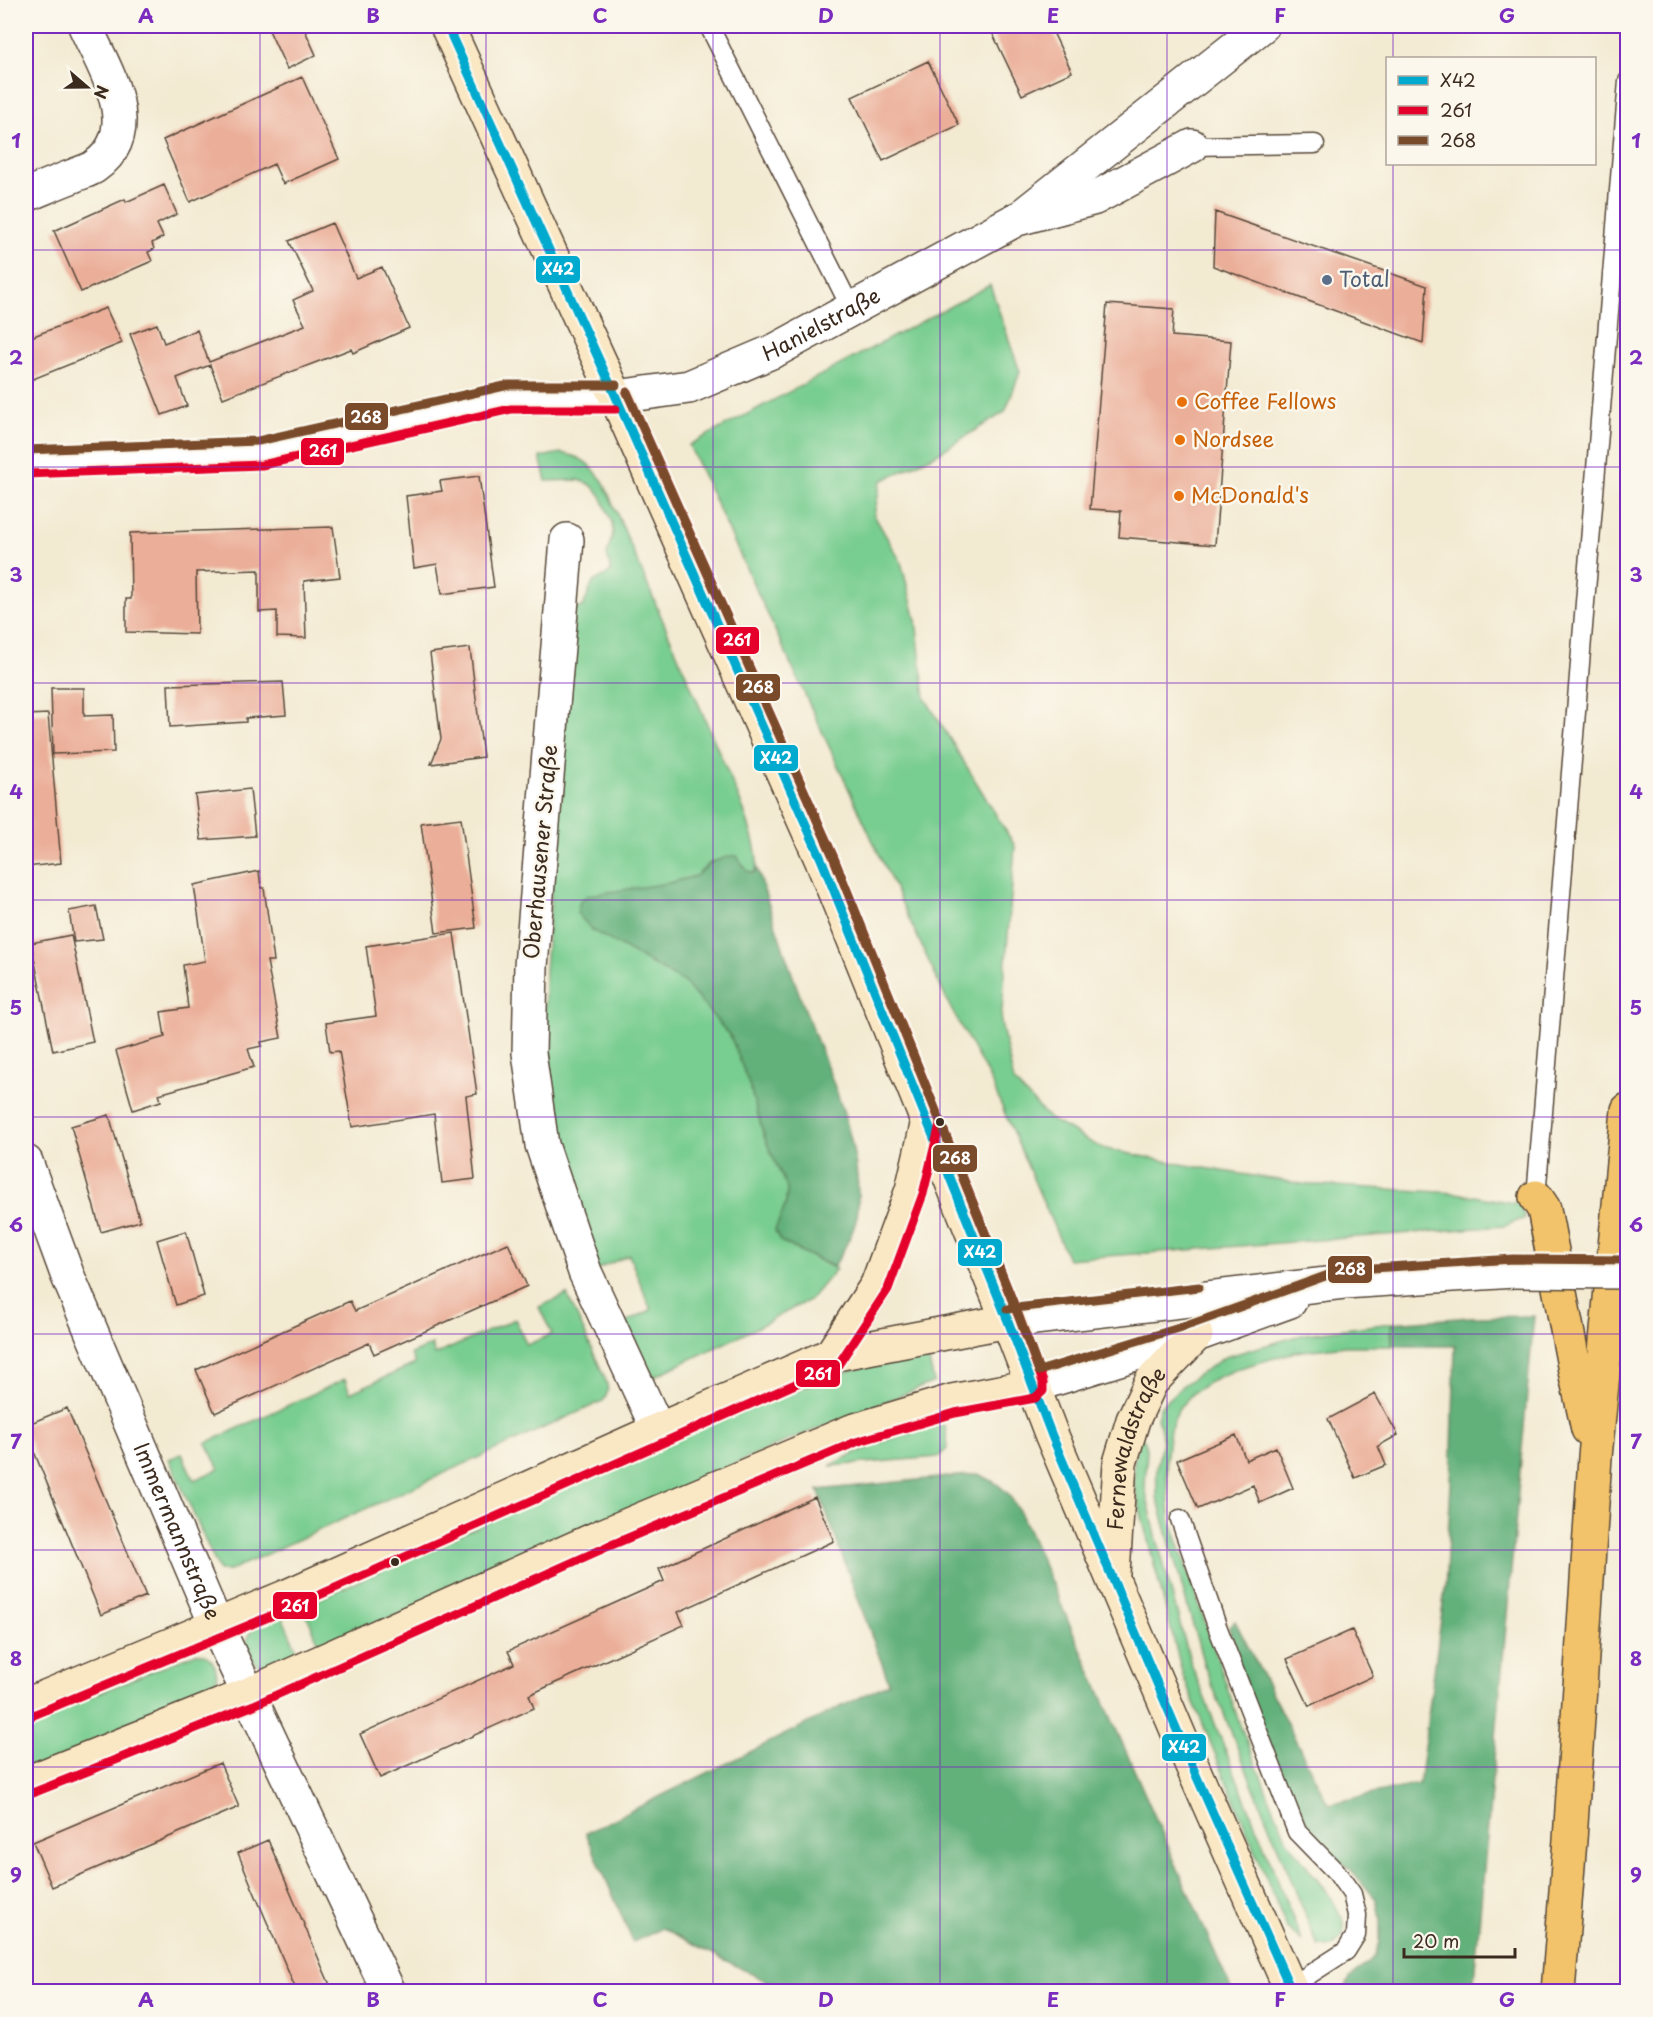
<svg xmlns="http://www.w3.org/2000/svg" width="1653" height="2017" font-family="'Playpen Sans',sans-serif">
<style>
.green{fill:#78cd90;stroke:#5a7c57;stroke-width:1.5}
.forest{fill:#62b07a;stroke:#4e6d4c;stroke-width:1.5}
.building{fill:#ebaf99}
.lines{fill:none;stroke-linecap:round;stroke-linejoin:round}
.service-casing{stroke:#574739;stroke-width:21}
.minor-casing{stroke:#574739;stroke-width:36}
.tertiary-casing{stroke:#574739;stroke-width:36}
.secondary-casing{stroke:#574739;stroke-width:36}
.motorway-casing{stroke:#574739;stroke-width:36}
.service{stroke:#fff;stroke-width:18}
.minor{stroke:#fff;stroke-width:33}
.tertiary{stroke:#fff;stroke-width:33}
.secondary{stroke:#fae7c3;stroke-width:33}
.motorway{stroke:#f2c36a;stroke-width:33}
.minor-bridge-casing{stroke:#574739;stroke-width:36;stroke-linecap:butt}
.minor-bridge{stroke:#fff;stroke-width:33}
.bus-1-casing{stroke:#fbf7ec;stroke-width:14}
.bus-2-casing{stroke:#fbf7ec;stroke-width:14}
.bus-3-casing{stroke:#fbf7ec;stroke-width:14}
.bus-1{stroke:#00a9ce;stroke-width:9}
.bus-2{stroke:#e4002b;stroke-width:9}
.bus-3{stroke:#7a4b2a;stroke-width:9}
.grid{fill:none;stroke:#7b2cbf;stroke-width:1.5;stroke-opacity:0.55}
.service-dot{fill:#5c6f8a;stroke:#fbf7ec;stroke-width:2}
.food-dot{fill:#e8710a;stroke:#fbf7ec;stroke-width:2}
.bus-dot{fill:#3b2a1e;stroke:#fbf7ec;stroke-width:2}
.labels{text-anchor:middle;stroke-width:5;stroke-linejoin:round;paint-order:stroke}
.service-label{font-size:21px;fill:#4e5e75;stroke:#fbf7ec;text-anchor:start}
.street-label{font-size:21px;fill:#3b2a1e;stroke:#fbf7ec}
.food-label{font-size:21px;fill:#c56008;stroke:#fbf7ec;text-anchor:start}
.line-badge{stroke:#fbf7ec;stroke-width:2}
.badge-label{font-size:16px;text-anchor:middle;font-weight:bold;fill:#fff}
.neatline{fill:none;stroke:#7b2cbf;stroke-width:2}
.grid-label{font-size:20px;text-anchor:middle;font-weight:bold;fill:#7b2cbf}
</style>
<rect width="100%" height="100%" fill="#fbf7ec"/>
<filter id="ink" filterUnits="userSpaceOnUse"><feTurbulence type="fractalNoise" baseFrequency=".0167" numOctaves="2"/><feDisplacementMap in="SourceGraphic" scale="12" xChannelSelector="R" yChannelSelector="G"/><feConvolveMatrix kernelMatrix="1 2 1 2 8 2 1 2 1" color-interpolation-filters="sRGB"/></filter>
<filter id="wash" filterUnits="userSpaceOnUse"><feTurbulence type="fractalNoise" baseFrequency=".008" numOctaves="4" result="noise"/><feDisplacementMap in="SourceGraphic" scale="24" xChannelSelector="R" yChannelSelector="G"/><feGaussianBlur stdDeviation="1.35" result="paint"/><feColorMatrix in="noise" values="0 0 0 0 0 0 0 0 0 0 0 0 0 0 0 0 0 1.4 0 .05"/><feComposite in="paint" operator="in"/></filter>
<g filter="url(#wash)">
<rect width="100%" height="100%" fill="#f3ead2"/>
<path class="green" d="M 990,285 L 1020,372 L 1005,412 L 935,455 L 881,481 L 874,515 L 901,562 L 916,620 L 925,698 L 1015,846 L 1001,1023 L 1014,1082 L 1050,1119 L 1101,1148 L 1186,1165 L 1303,1184 L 1456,1193 L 1520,1204 L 1525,1218 L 1504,1226 L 1068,1259 L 989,1077 L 950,1007 L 689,445 Z
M 561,453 C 584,457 589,464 603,481 L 744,810 C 748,826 763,859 754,873 L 747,871 L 741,862 L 710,863 L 696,876 L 669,883 L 592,930 L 684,982 L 731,1037 L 749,1084 L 765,1139 L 787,1188 L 786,1204 L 775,1230 L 780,1241 L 836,1269 L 811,1299 L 750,1331 L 653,1377 L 625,1322 L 651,1310 L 629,1255 L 598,1269 L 561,1158 L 545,1075 L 545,970 L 574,608 L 583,607 L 593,582 L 611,572 L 607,554 L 613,533 L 612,523 L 601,496 L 591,485 L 579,480 L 546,481 L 540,457 Z
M 567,1294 L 604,1376 C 608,1386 610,1392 603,1401 L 229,1571 L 219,1571 L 169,1459 L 182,1454 L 194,1480 L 219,1469 L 206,1443 L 345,1379 L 350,1393 L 415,1364 L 411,1354 L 432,1345 L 435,1355 L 515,1319 L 527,1345 L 552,1334 L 539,1307 Z
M 1391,1323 L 1392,1346 L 1346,1346 L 1295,1352 L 1240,1368 L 1214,1379 L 1194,1392 L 1179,1408 L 1170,1430 L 1166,1461 L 1170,1519 L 1240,1725 L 1286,1838 L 1333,1901 L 1344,1922 L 1344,1929 L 1342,1937 L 1333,1947 L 1318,1946 L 1204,1665 L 1157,1497 C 1157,1487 1156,1477 1157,1467 C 1160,1450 1166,1436 1157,1419 L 1160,1407 L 1183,1385 L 1225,1357 L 1305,1334 Z
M 928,1356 L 934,1382 L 777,1445 L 321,1649 L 303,1606 L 693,1429 L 830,1377 L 881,1361 L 905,1357 Z
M 938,1425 L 944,1425 L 946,1430 L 947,1449 L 938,1457 L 830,1466 C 858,1450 906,1431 938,1425 Z
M 1140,1437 L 1145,1441 L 1147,1449 L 1145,1488 L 1156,1536 L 1191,1664 L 1302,1941 L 1287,1928 L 1183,1676 L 1134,1486 L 1134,1462 Z
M 281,1614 L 300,1658 L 271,1670 C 255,1665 249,1659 246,1643 L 252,1629 Z
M 196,1653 C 217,1654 221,1677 212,1692 L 26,1775 L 26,1723 Z"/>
<path class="forest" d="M 730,856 L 737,856 L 747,871 L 754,873 L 757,868 C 773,919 790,970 809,1020 C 832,1080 861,1141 858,1208 C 857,1229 844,1248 834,1267 L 780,1241 L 775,1230 L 786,1204 L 787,1188 L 765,1139 L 749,1084 L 731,1037 L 684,982 L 592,930 L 577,913 L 580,901 L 589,895 L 669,883 L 696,876 L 710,863 Z
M 1534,1316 L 1473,1991 L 1344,1991 L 1350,1978 L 1374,1957 L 1380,1942 L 1380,1919 L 1376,1899 L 1351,1870 L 1320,1845 L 1288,1795 L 1235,1656 L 1229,1627 L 1235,1621 L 1328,1804 L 1419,1784 L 1445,1589 L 1451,1484 L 1455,1346 L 1392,1346 L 1391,1323 L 1471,1317 Z
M 978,1474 C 1001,1484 1009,1492 1021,1514 L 1232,1991 L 779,1991 L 777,1987 L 663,1928 L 633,1942 L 586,1833 L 889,1683 L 818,1490 Z"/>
<g id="blocks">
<path class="building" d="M 267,26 L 303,26 L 316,55 L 287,69 Z
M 989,26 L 1050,26 L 1072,72 L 1022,95 Z
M 928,61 L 959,125 L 883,161 L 852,97 Z
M 302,77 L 339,159 L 283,184 L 274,164 L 190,202 L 163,140 Z
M 164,185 L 177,214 L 157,224 L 163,237 L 152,243 L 154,249 L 148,252 L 152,261 L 81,292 L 54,231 L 125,199 L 126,202 Z
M 1215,212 L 1427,286 L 1423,343 L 1213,266 Z
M 332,223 L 356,278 L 382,267 L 409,328 L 353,353 L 351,349 L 223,398 L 210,365 L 177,378 L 187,406 L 162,415 L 130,334 L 157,324 L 164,343 L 197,330 L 209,362 L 305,325 L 293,300 L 313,291 L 289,241 Z
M 1107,304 L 1174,309 L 1172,336 L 1231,341 L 1215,545 L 1119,537 L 1121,511 L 1090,509 Z
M 106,308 L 122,343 L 26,382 L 26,339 Z
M 479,476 L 494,587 L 442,594 L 437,564 L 414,568 L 406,496 L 442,491 L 440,481 Z
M 333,527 L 340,577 L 304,581 L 306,638 L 277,637 L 277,611 L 259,612 L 259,570 L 196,572 L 197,634 L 126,632 L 126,599 L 131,599 L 130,533 Z
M 470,648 L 483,757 L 431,764 L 441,739 L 430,653 Z
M 283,682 L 286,715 L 246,718 L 246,722 L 170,727 L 168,685 Z
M 51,688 L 84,688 L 84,716 L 113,715 L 114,752 L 53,754 Z
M 48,714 L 61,863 L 26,867 L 26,715 Z
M 250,789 L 255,836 L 201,840 L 195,795 Z
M 461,818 L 476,928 L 436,933 L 421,823 Z
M 259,871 L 261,888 L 264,888 L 274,961 L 267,961 L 281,1038 L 261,1042 L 262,1046 L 248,1049 L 254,1067 L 159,1094 L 161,1101 L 133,1110 L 116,1051 L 165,1037 L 161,1012 L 188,1008 L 183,965 L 205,961 L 194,885 Z
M 96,906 L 103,939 L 74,942 L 69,911 Z
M 454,933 L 477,1094 L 466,1096 L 475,1179 L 442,1183 L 434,1114 L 352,1127 L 339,1051 L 330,1052 L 326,1023 L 376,1016 L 366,946 Z
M 71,935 L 93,1042 L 53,1051 L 31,943 Z
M 109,1115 L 140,1221 L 101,1232 L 71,1126 Z
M 186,1231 L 204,1296 L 176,1305 L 157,1240 Z
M 508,1243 L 527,1286 L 374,1354 L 369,1343 L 215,1413 L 196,1370 L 350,1301 L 355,1311 Z
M 1375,1394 L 1398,1435 L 1378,1446 L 1386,1465 L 1355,1478 L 1328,1419 Z
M 67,1408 L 146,1596 L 101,1615 L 26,1432 L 26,1425 Z
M 1236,1435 L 1246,1460 L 1276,1447 L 1293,1488 L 1260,1503 L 1253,1485 L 1198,1509 L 1177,1460 Z
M 815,1497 L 834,1541 L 678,1612 L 684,1625 L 529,1695 L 534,1708 L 380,1778 L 360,1734 L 514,1664 L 508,1651 L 664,1581 L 659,1569 Z
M 1352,1630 L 1373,1676 L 1309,1706 L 1287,1659 Z
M 220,1763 L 239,1807 L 52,1887 L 33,1842 Z
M 268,1840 L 323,1969 L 333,1992 L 297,1992 L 252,1887 L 238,1853 Z"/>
</g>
</g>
<g filter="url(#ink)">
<use href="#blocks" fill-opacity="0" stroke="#574739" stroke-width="1.5"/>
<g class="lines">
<g class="service-casing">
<path id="service" d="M 709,26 L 852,310
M 1192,146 L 1315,144
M 1536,1197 L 1628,81
M 1180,1519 L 1217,1626 L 1297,1832 L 1337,1873 L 1352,1894 L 1357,1915 L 1356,1935 L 1346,1951 L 1290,1987"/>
</g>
<g class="minor-casing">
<g id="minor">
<path d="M 26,195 C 41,189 57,182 73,176 C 79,173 88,171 94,167 C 146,131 104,69 85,26"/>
<path d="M 1028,211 L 1262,26"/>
<path id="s1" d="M 616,397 L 689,387 L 776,350 L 1017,219 L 1095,198 L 1192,146"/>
<path d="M 567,540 L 531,966 L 529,1053 L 542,1145 L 585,1272 L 658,1430"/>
<path id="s2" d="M 26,1162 L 67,1274 L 217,1627 L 389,1992"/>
<path d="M 1008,1321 L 1344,1282 L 1514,1271"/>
<path d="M 1032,1386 L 1196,1335 L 1290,1301"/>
</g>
</g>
<g class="tertiary-casing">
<path id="tertiary" d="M 26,462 L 260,453 L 510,397 L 616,397"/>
</g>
<g class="secondary-casing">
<g id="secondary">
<path d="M 447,26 L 616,397 L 822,861 L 1008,1321 L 1052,1436 L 1196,1775 L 1292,1992"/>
<path d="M 831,1355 L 877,1285 L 912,1190 L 928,1121"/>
<path id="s3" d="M 1113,1573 L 1120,1463 L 1133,1420 L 1151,1382 L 1196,1335"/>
<path d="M 26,1705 L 285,1597 L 658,1430 L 831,1355 L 1008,1321"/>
<path d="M 26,1783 L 249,1694 L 604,1535 L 852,1431 L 952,1401 L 1032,1386"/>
</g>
</g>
<g class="motorway-casing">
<path id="motorway" d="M 1536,1197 L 1544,1209 L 1575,1371 L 1588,1429
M 1558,1992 L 1570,1840 L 1595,1457 L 1628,1110"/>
</g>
<use href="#service" class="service"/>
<use href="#minor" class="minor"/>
<use href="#tertiary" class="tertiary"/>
<use href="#secondary" class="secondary"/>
<use href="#motorway" class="motorway"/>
<g class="minor-bridge-casing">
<path id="minor-bridge" d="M 1514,1271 L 1628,1272"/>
</g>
<use href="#minor-bridge" class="minor-bridge"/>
<g class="bus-1-casing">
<path id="bus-1" d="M 447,26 L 616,397 L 822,861 L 1008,1321 L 1052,1436 L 1196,1775 L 1292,1992"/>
</g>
<g class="bus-2-casing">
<path id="bus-2" d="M 26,474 L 262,465 L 511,409 L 616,409
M 31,1716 L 290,1608 L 838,1365 L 888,1289 L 923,1194 L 940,1124
M 30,1794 L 254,1705 L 609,1546 L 856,1442 L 955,1413 L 1035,1398 L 1043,1391 L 1043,1382 L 1019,1317 L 833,856 L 627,392"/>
</g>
<g class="bus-3-casing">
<path id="bus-3" d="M 627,392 L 833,856 L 1019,1317 L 1039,1371 L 1192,1324 L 1342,1270 L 1513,1259 L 1628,1260
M 26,450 L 258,441 L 509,385 L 616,385
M 1007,1309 L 1199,1287"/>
</g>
<use href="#bus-1" class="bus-1"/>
<use href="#bus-2" class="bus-2"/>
<use href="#bus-3" class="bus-3"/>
</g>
</g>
<path class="grid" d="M 260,26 L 260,1992M 486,26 L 486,1992M 713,26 L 713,1992M 940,26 L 940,1992M 1167,26 L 1167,1992M 1393,26 L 1393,58M 1393,164 L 1393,1992M 26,250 L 1628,250M 26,467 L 1628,467M 26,683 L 1628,683M 26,900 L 1628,900M 26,1117 L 1628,1117M 26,1334 L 1628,1334M 26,1550 L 1628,1550M 26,1767 L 1628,1767"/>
<circle class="service-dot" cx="1327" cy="280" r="6"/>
<g class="food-dot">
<circle cx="1182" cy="402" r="6"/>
<circle cx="1180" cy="440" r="6"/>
<circle cx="1179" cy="496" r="6"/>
</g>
<g class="bus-dot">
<circle cx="940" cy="1122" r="5"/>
<circle cx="395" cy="1562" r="5"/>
</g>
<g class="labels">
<g class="service-label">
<text x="1339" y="287">Total</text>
</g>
<g class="street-label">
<text dy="7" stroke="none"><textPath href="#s1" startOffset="220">Hanielstraße</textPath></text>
<text transform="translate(541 852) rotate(-85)" y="7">Oberhausener Straße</text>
<text dy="7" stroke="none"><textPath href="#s3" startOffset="128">Fernewaldstraße</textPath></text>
<text dy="7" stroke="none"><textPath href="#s2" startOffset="399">Immermannstraße</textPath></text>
</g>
<g class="food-label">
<text x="1194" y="409">Coffee Fellows</text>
<text x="1192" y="447">Nordsee</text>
<text x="1191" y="503">McDonald's</text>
</g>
</g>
<g class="line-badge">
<rect x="535" y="255" width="46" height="29" rx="6" fill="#00a9ce"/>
<rect x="344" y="402" width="45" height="29" rx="6" fill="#7a4b2a"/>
<rect x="300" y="437" width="45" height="29" rx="6" fill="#e4002b"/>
<rect x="715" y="626" width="45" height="29" rx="6" fill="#e4002b"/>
<rect x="735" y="673" width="46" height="29" rx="6" fill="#7a4b2a"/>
<rect x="753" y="744" width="46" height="28" rx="6" fill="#00a9ce"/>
<rect x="932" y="1144" width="46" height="29" rx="6" fill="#7a4b2a"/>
<rect x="957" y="1238" width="46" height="29" rx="6" fill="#00a9ce"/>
<rect x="1327" y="1255" width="46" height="29" rx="6" fill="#7a4b2a"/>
<rect x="795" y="1359" width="46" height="29" rx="6" fill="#e4002b"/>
<rect x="272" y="1591" width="46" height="29" rx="6" fill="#e4002b"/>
<rect x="1161" y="1733" width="46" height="29" rx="6" fill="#00a9ce"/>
</g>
<g class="badge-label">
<text x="558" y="275">X42</text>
<text x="366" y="423">268</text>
<text x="323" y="457">261</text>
<text x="737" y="646">261</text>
<text x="758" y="693">268</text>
<text x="776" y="764">X42</text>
<text x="955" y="1164">268</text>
<text x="980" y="1258">X42</text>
<text x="1350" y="1275">268</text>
<text x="818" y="1380">261</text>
<text x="295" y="1612">261</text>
<text x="1184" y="1753">X42</text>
</g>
<rect width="1653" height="2017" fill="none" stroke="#fbf7ec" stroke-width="66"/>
<rect x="1386" y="57" width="210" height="108" fill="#fbf7ec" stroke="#aea59a" stroke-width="1.5"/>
<rect x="1398" y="76" width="30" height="9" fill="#00a9ce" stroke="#aea59a" stroke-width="1.5"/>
<text x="1440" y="87" font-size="18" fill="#3b2a1e">X42</text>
<rect x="1398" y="106" width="30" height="9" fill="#e4002b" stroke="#aea59a" stroke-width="1.5"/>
<text x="1440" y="117" font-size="18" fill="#3b2a1e">261</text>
<rect x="1398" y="136" width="30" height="9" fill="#7a4b2a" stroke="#aea59a" stroke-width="1.5"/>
<text x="1440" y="147" font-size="18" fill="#3b2a1e">268</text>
<g transform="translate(87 87) rotate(110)" stroke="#fbf7ec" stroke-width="4.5" paint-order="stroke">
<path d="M0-4.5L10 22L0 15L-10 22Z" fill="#3b2a1e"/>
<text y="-9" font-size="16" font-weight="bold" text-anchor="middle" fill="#3b2a1e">N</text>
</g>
<path d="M1404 1948v9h111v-9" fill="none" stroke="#3b2a1e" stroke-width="3"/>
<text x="1413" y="1948" font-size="18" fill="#3b2a1e" stroke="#fbf7ec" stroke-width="4.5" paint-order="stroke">20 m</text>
<rect x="33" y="33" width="1587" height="1951" class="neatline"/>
<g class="grid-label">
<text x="146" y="23">A</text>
<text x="373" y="23">B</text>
<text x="600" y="23">C</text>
<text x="826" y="23">D</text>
<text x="1053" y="23">E</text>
<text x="1280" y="23">F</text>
<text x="1507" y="23">G</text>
<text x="16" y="148">1</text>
<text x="1636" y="148">1</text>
<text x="16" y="365">2</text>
<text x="1636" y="365">2</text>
<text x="16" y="582">3</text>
<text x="1636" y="582">3</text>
<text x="16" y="799">4</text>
<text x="1636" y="799">4</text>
<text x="16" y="1015">5</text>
<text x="1636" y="1015">5</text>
<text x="16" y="1232">6</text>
<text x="1636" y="1232">6</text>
<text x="16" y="1449">7</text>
<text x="1636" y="1449">7</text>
<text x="16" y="1666">8</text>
<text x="1636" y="1666">8</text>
<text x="16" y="1882">9</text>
<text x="1636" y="1882">9</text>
<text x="146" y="2007">A</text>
<text x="373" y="2007">B</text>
<text x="600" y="2007">C</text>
<text x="826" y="2007">D</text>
<text x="1053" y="2007">E</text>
<text x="1280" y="2007">F</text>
<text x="1507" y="2007">G</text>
</g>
</svg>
